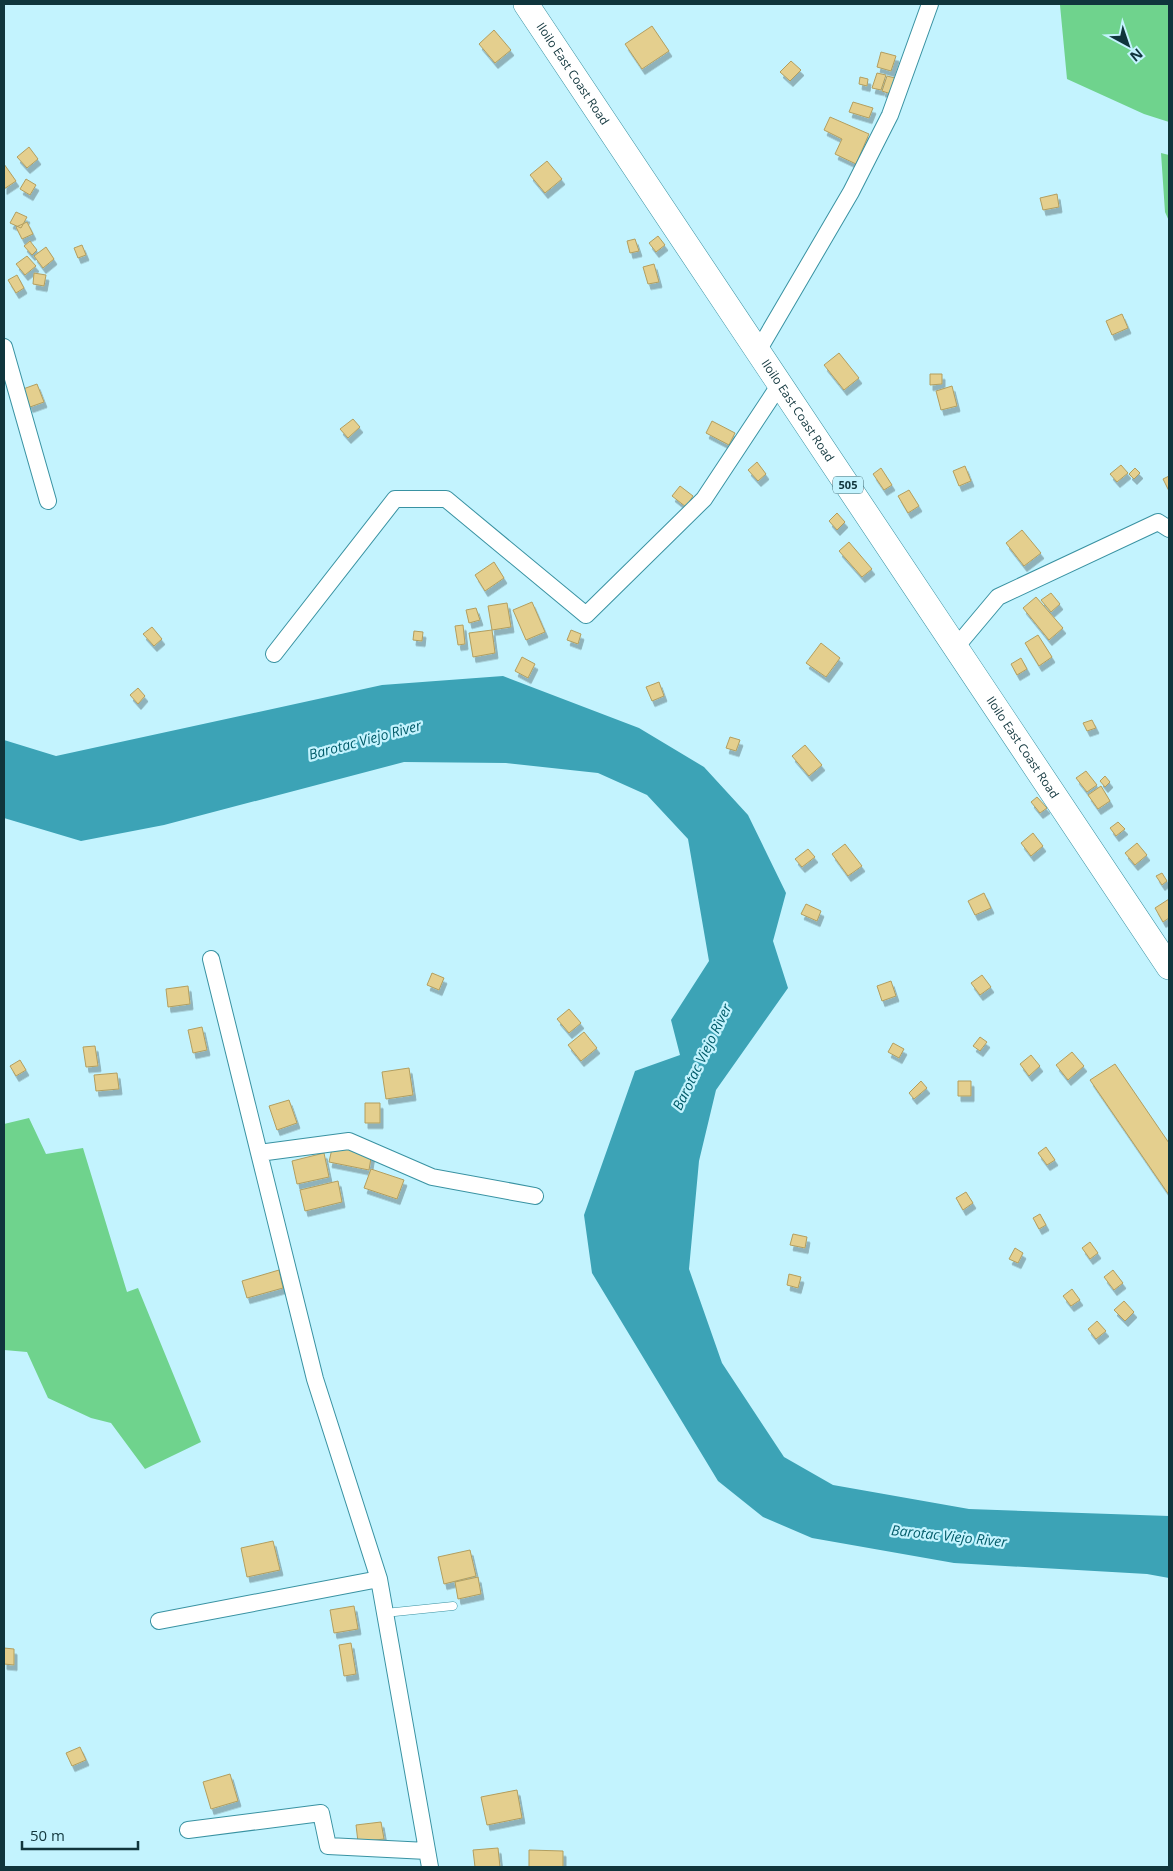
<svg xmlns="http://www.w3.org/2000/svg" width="1173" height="1871" font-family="'Open Sans',sans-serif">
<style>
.green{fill:#6fd38d}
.water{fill:#3ca3b6}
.building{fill:#e4cf8e;stroke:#b29e5f;filter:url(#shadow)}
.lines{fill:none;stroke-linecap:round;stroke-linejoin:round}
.service-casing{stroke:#3992a2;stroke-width:9}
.minor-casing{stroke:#3992a2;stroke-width:18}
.primary-casing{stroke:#3992a2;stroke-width:26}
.service{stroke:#fff;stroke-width:8}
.minor{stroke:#fff;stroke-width:16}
.primary{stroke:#fff;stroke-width:25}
.labels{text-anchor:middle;stroke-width:4.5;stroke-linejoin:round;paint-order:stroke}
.shield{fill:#c3f3fe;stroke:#466e76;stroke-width:1}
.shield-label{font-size:11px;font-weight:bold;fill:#10353c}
.street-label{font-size:12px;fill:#10353c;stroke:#c3f3fe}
.water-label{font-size:14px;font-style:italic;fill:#005b69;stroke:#c3f3fe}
</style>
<defs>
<filter id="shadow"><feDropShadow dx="3" dy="5.5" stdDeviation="0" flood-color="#0004"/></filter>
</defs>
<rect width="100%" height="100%" fill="#c3f3fe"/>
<path class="green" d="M 1058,4 L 1169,4 L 1169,122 L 1144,114 L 1067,79 L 1060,5 Z
M 1161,153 L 1169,155 L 1169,221 L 1165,212 Z
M 29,1118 L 46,1154 L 83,1148 L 127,1292 L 138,1288 L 201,1442 L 145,1469 L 111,1423 L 91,1418 L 48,1398 L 27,1352 L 4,1350 L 4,1124 Z"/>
<path class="water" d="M 503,676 L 639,728 L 704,767 L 748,815 L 786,893 L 773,941 L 788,988 L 716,1090 L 699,1161 L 689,1269 L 722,1363 L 784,1457 L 833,1485 L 969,1509 L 1169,1516 L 1169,1578 L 1147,1574 L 954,1563 L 812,1538 L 763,1517 L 718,1481 L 592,1273 L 584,1215 L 635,1071 L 680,1055 L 671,1020 L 709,961 L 688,839 L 647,795 L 598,773 L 506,763 L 404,762 L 164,825 L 81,841 L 4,818 L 4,740 L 56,756 L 382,685 Z"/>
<path class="building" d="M 652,26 L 669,51 L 642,69 L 625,44 Z
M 494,30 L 511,50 L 495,63 L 479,44 Z
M 881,52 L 896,56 L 891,71 L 877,67 Z
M 791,61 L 801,70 L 790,81 L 780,72 Z
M 877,73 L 886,75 L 881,90 L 872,88 Z
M 887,76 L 899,79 L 894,95 L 882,91 Z
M 860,77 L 868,79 L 867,86 L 859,84 Z
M 853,102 L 873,108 L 869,118 L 849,112 Z
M 830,117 L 869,134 L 856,164 L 835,154 L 842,139 L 824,130 Z
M 29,147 L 38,159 L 27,168 L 17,157 Z
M 547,161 L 562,179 L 545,193 L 530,175 Z
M 4,164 L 16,181 L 4,189 Z
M 26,179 L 36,185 L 30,195 L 20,189 Z
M 1057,194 L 1059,207 L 1043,210 L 1040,198 Z
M 16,212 L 27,217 L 21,228 L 10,223 Z
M 27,222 L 33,234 L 22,239 L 16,227 Z
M 658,236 L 665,245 L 656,252 L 649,243 Z
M 635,239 L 639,251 L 630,253 L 627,241 Z
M 30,241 L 37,250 L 32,255 L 24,246 Z
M 82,245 L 86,255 L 78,258 L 74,248 Z
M 46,247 L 54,259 L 43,268 L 34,256 Z
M 27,256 L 36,266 L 25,275 L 16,264 Z
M 654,264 L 659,282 L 648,284 L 643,267 Z
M 34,273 L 46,275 L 44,286 L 33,284 Z
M 17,275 L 24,288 L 16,293 L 8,280 Z
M 1122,314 L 1128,328 L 1112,335 L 1106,321 Z
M 839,353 L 859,378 L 844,390 L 824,365 Z
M 930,374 L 942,374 L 942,384 L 930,385 Z
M 37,384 L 44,402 L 30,407 L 23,389 Z
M 952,386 L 957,406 L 941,410 L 936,391 Z
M 353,419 L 360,427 L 348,438 L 340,429 Z
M 712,421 L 735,433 L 729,445 L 706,433 Z
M 757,462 L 766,474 L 758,481 L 748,470 Z
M 1121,465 L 1128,473 L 1117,482 L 1110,474 Z
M 965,466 L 971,481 L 959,486 L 953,471 Z
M 881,468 L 892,485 L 884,490 L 873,474 Z
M 1135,468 L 1140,473 L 1134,479 L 1129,474 Z
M 1169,476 L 1169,491 L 1163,479 Z
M 680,486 L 693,496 L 686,507 L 672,496 Z
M 909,490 L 919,506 L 908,513 L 898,496 Z
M 837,513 L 845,522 L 837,530 L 829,521 Z
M 1022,530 L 1041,553 L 1024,566 L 1006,543 Z
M 849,542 L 872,569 L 862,577 L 839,551 Z
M 494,562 L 504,578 L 485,591 L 475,575 Z
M 1051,593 L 1060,604 L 1051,612 L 1041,600 Z
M 1036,597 L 1063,628 L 1049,640 L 1023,608 Z
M 532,602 L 545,632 L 526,640 L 513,610 Z
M 507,603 L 511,627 L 492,630 L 488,606 Z
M 476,608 L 480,620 L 469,623 L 466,610 Z
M 463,625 L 465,644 L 458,645 L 455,626 Z
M 152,627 L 162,639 L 154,646 L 143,634 Z
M 492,630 L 495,653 L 473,657 L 469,633 Z
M 571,630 L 581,634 L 578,644 L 567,640 Z
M 414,631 L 423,632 L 422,641 L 413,640 Z
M 1038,635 L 1052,657 L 1039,666 L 1025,643 Z
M 821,643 L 840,658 L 826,677 L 806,663 Z
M 522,657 L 535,664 L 528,678 L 515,671 Z
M 1021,658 L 1027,669 L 1017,675 L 1011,664 Z
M 659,682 L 664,696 L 652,701 L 646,687 Z
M 138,688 L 145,696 L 138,704 L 130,695 Z
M 1092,720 L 1096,728 L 1087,731 L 1083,723 Z
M 730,737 L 740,740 L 736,751 L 726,748 Z
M 805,745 L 822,765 L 809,776 L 792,756 Z
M 1086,771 L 1097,785 L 1087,792 L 1076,778 Z
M 1105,776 L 1110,782 L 1105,787 L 1100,781 Z
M 1101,786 L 1110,801 L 1098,809 L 1088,795 Z
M 1037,797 L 1047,808 L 1040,813 L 1031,802 Z
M 1118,822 L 1125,829 L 1116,836 L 1110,828 Z
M 1033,833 L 1043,846 L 1031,856 L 1021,843 Z
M 1137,843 L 1147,855 L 1135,865 L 1125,853 Z
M 845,844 L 862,866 L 848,876 L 832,854 Z
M 808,849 L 815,857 L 802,867 L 795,859 Z
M 1162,873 L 1167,881 L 1162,885 L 1156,876 Z
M 984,893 L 991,908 L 975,915 L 968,901 Z
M 1169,899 L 1169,918 L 1163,922 L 1155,908 Z
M 806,904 L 821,911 L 817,921 L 801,914 Z
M 432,973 L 444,978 L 439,990 L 427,985 Z
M 982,975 L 991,987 L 980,995 L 971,983 Z
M 891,981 L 896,996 L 882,1001 L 877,986 Z
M 188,986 L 190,1004 L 168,1007 L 166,989 Z
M 569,1009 L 581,1023 L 569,1033 L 557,1019 Z
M 202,1027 L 207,1050 L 193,1053 L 188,1030 Z
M 584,1032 L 597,1048 L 581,1061 L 568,1045 Z
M 980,1037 L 987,1042 L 980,1051 L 973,1046 Z
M 893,1043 L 904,1049 L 899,1058 L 888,1052 Z
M 95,1046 L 98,1066 L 86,1067 L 83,1047 Z
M 1072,1052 L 1084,1066 L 1068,1080 L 1056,1065 Z
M 1031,1055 L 1040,1066 L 1029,1076 L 1020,1064 Z
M 20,1060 L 26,1070 L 16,1076 L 10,1066 Z
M 1115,1064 L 1169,1143 L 1169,1195 L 1090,1080 Z
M 409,1068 L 413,1095 L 386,1099 L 382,1072 Z
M 117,1073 L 119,1089 L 96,1091 L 94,1075 Z
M 921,1081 L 927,1088 L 914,1099 L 909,1093 Z
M 958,1081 L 971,1081 L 971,1096 L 958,1096 Z
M 289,1100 L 297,1123 L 277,1130 L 269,1106 Z
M 365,1103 L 380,1103 L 380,1123 L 365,1123 Z
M 333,1144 L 372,1152 L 369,1170 L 329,1162 Z
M 1046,1147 L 1055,1160 L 1047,1165 L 1038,1153 Z
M 324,1153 L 329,1177 L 297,1184 L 292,1161 Z
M 371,1169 L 404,1180 L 397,1199 L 364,1188 Z
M 338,1181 L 342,1202 L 305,1211 L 300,1190 Z
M 966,1192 L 973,1203 L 963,1210 L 956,1198 Z
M 1040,1214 L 1046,1225 L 1039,1229 L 1033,1218 Z
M 793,1234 L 807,1237 L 805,1248 L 790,1245 Z
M 1090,1242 L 1098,1253 L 1090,1259 L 1082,1248 Z
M 1015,1248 L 1023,1253 L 1018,1263 L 1009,1259 Z
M 279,1270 L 283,1288 L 247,1298 L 242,1281 Z
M 1113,1270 L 1123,1283 L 1114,1290 L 1104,1277 Z
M 789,1274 L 801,1277 L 798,1288 L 787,1285 Z
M 1072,1289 L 1080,1300 L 1071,1306 L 1063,1296 Z
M 1124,1301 L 1134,1312 L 1125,1321 L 1114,1310 Z
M 1097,1321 L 1106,1331 L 1096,1339 L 1088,1329 Z
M 273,1541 L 280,1570 L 247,1577 L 241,1548 Z
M 470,1550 L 476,1576 L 444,1584 L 438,1557 Z
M 478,1577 L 481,1594 L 458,1599 L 455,1582 Z
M 354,1606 L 358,1629 L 334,1633 L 330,1610 Z
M 351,1643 L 356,1674 L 344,1676 L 339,1645 Z
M 4,1648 L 14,1649 L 14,1665 L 4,1664 Z
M 80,1747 L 86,1760 L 72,1766 L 66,1753 Z
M 230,1774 L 238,1801 L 211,1809 L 203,1782 Z
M 517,1790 L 522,1818 L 487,1825 L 481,1797 Z
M 381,1822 L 384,1839 L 358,1842 L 356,1825 Z
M 498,1848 L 500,1867 L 475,1867 L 473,1850 Z
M 529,1850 L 563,1851 L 563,1867 L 529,1867 Z"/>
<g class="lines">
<g class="service-casing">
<path id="service" d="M 385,1613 L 453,1606"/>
</g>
<g class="minor-casing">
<path id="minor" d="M 4,347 L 48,501
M 758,351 L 851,192 L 890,115 L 930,4
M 956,647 L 998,597 L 1158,522 L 1169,529
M 274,654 L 395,499 L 446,499 L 586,615 L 704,499 L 780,384
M 211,959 L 315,1379 L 379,1579 L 430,1867
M 259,1153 L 349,1141 L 432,1177 L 535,1196
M 159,1621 L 379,1579
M 188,1830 L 321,1813 L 328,1846 L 427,1851"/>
</g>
<g class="primary-casing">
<g id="primary">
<path id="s1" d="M 526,4 L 1169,967"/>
</g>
</g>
<use href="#service" class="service"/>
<use href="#minor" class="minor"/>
<use href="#primary" class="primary"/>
</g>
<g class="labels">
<rect class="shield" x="833" y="476.5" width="30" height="17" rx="4"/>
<g class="shield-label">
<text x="848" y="489">505</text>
</g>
<g class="street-label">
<text dy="4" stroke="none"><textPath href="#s1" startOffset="84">Iloilo East Coast Road</textPath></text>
<text dy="4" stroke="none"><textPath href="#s1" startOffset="489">Iloilo East Coast Road</textPath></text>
<text dy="4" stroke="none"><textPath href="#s1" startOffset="894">Iloilo East Coast Road</textPath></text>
</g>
<g class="water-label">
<text transform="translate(365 740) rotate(-15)" y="5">Barotac Viejo River</text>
<text transform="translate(702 1057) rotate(-64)" y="5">Barotac Viejo River</text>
<text transform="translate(949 1536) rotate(6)" y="5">Barotac Viejo River</text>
</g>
</g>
<rect width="1173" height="1871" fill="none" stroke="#10353c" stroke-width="10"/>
<g transform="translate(1128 45) rotate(140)" stroke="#c3f3fe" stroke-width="4" paint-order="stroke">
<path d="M0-4L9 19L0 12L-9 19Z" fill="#10353c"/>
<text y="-8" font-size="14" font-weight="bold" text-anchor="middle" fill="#10353c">N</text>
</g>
<path d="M22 1841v8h116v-8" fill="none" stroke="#10353c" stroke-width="2.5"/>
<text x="30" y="1841" font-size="15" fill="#10353c" stroke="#c3f3fe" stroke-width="4" paint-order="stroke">50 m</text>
</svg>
